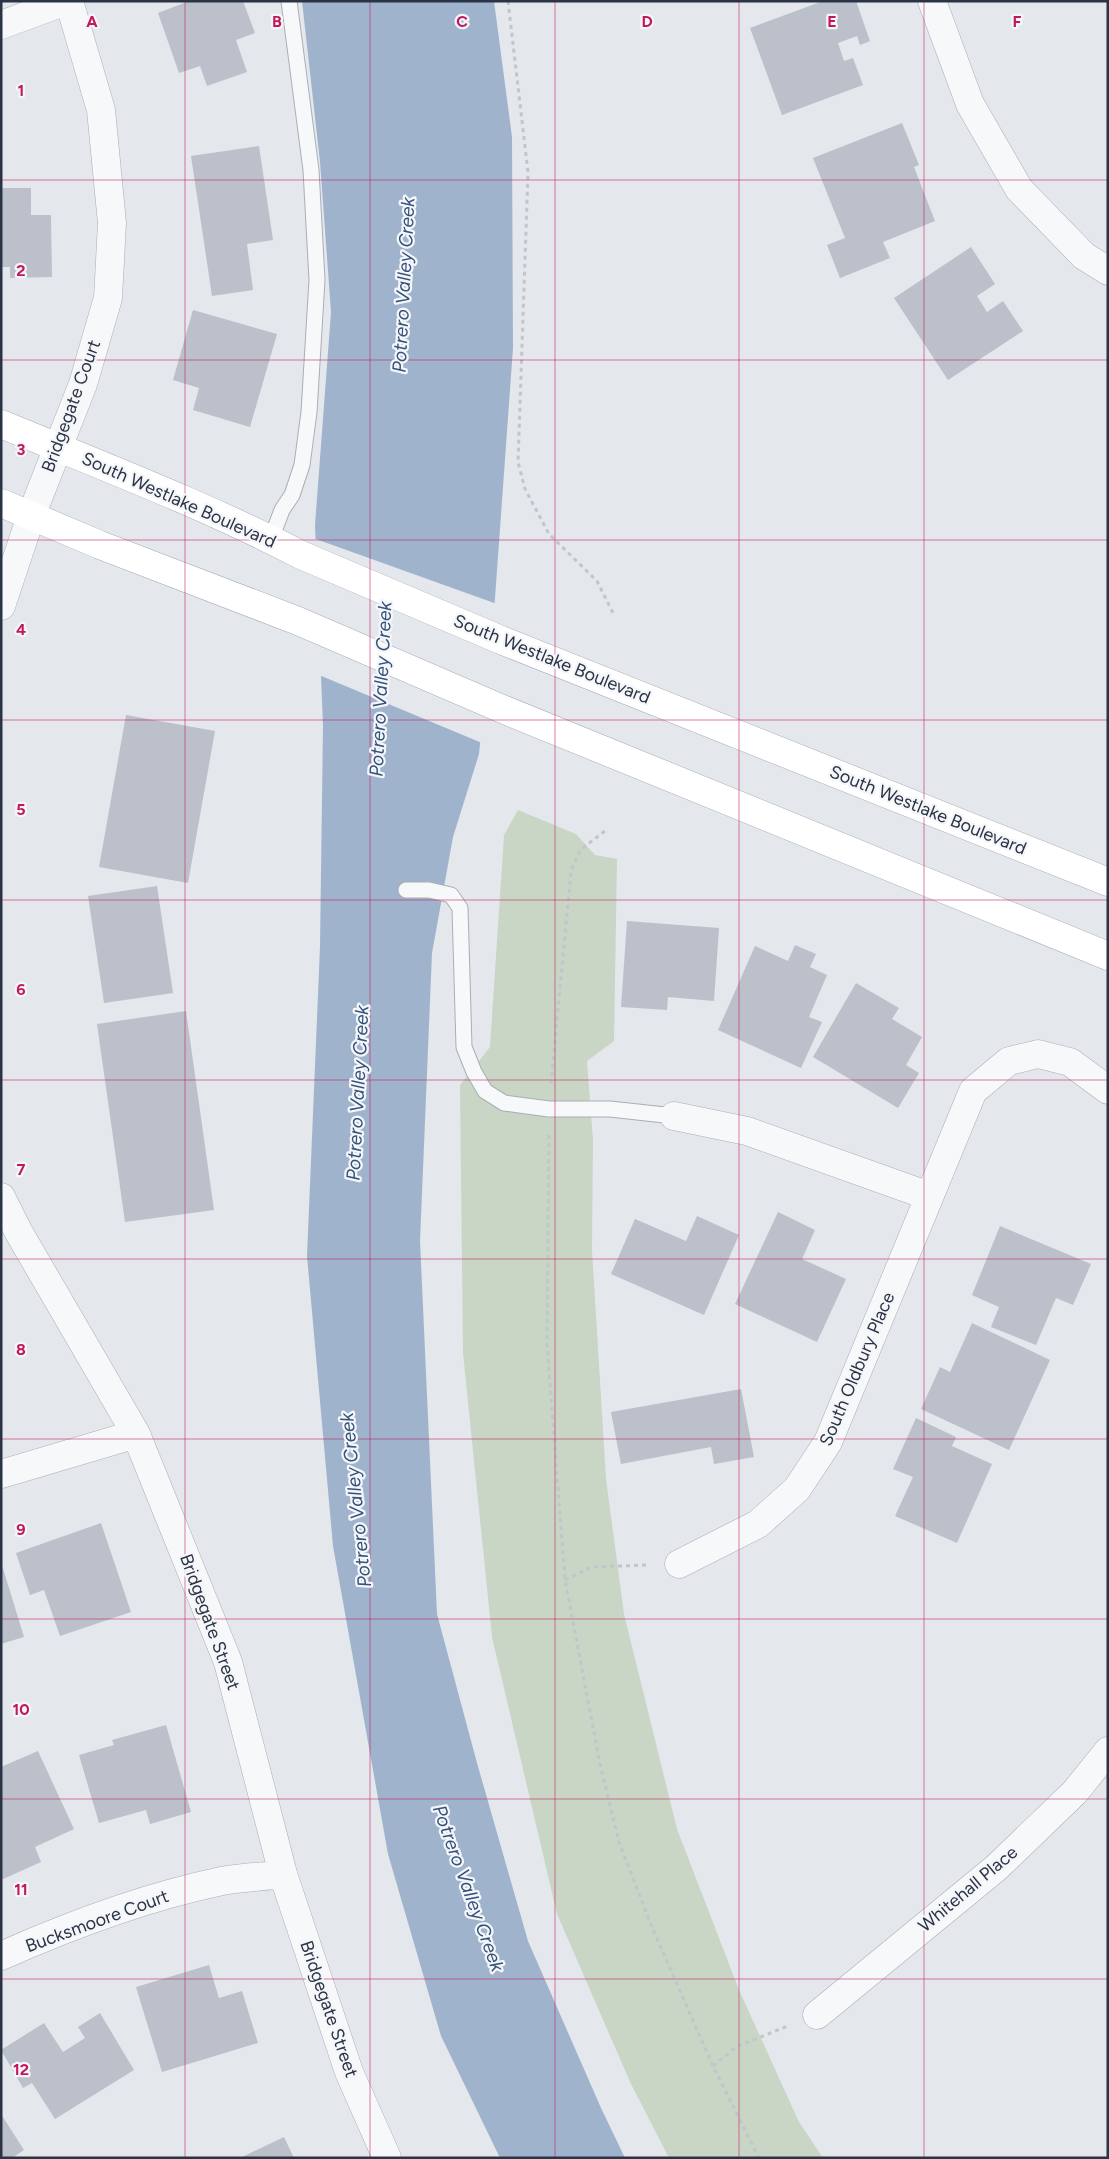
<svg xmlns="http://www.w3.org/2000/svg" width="1109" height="2159" font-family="Figtree,sans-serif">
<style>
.green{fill:#c9d6c5}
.water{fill:#9fb4cc}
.pier{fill:#e4e7ec}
.building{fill:#bbc0ca}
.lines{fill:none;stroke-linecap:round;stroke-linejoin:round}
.service-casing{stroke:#a9aeb7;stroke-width:17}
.minor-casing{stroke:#a9aeb7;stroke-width:29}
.secondary-casing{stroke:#a9aeb7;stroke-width:29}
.path{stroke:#c2c5cb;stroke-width:3;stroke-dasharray:4 4;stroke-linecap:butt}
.service{stroke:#f7f8fa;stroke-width:15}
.minor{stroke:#f7f8fa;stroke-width:28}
.secondary{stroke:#fff;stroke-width:28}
.grid{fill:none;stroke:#c2185b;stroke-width:1;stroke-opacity:0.55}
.labels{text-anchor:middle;stroke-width:4.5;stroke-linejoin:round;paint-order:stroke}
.street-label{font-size:18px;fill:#2b3445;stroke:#f4f6f9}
.water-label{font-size:19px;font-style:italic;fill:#34527a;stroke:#f4f6f9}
.grid-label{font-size:16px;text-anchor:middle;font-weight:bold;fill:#c2185b;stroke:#f4f6f9;stroke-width:4.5;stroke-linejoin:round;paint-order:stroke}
</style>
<rect width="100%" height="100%" fill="#e4e7ec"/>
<path class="green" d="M 518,810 L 576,834 L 595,855 L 617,859 L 614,1041 L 587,1061 L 593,1140 L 592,1250 L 606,1479 L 624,1614 L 677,1829 L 739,1990 L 799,2122 L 823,2158 L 669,2158 L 631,2084 L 557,1914 L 492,1637 L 463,1353 L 460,1085 L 490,1047 L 504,835 Z"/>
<path class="water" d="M 302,1 L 494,1 L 512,137 L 513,348 L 495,598 L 479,754 L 453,837 L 432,953 L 420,1241 L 437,1614 L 477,1763 L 528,1941 L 601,2108 L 625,2158 L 500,2158 L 441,2036 L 388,1854 L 333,1546 L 307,1256 L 320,947 L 323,726 L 315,525 L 331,312 L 320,162 Z"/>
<path class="pier" d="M 313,538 L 497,604 L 482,743 L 319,675 Z"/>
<path class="building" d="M 189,1 L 243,1 L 255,33 L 236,40 L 247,72 L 207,86 L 200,66 L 179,73 L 158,13 Z
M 823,1 L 856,1 L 870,41 L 860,45 L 857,36 L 838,43 L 844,61 L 853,58 L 863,85 L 782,115 L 750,28 Z
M 902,123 L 919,165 L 914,167 L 935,221 L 883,242 L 890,258 L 840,278 L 827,245 L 845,238 L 813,158 Z
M 259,146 L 273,240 L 247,244 L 253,290 L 212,296 L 191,156 Z
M 1,188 L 31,188 L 31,215 L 51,215 L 52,277 L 10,278 L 10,267 L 1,267 Z
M 971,247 L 995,284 L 977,296 L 987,312 L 1003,301 L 1023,331 L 948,380 L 894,298 Z
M 193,310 L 277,334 L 250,427 L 193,410 L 199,388 L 173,380 Z
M 126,715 L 215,731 L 188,883 L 99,867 Z
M 157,886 L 173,993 L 104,1003 L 88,896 Z
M 627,921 L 719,928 L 714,1001 L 668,997 L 667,1010 L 621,1007 Z
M 795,945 L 816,954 L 810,967 L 827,975 L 809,1017 L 822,1022 L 801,1068 L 718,1030 L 755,946 L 788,961 Z
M 856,983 L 899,1008 L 892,1019 L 922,1037 L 906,1065 L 919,1073 L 898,1108 L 813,1057 Z
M 186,1011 L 214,1210 L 125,1222 L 97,1024 Z
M 778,1212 L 815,1230 L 802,1259 L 846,1279 L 817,1342 L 735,1304 Z
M 697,1216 L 739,1235 L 704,1315 L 611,1274 L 635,1219 L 686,1241 Z
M 1000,1226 L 1091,1264 L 1073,1305 L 1056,1298 L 1036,1345 L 991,1327 L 999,1307 L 972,1295 Z
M 972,1323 L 1050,1360 L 1009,1450 L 921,1409 L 940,1367 L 950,1372 Z
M 741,1389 L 754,1457 L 714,1464 L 711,1447 L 621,1464 L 611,1412 Z
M 916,1418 L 956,1437 L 952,1446 L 992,1464 L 957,1543 L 895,1516 L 913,1477 L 893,1469 Z
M 101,1523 L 131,1612 L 60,1636 L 44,1590 L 30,1595 L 16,1553 Z
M 1,1562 L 24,1637 L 1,1644 Z
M 166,1725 L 191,1812 L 150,1824 L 146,1810 L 99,1823 L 79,1755 L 114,1745 L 112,1740 Z
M 38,1751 L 74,1829 L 35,1847 L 41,1862 L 1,1880 L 1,1767 Z
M 209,1965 L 219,1998 L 242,1991 L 258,2043 L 162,2072 L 136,1987 Z
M 100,2013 L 134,2070 L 55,2119 L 32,2083 L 23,2088 L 1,2050 L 44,2023 L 63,2052 L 85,2038 L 78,2027 Z
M 1,2114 L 24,2150 L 12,2158 L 1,2158 Z
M 284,2137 L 294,2158 L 240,2158 Z"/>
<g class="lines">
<g class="service-casing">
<path id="service" d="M 271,539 L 282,510 L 292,495 L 302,465 L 309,412 L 317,280 L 311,170 L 289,1
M 406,890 L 429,890 L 451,895 L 460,908 L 464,1047 L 474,1072 L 485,1091 L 504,1103 L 549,1109 L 610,1109 L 674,1116"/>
</g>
<g class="minor-casing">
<path id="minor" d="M 932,1 L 970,104 L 1019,189 L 1084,256 L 1108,271
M 1,25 L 66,1
M 1,606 L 31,516 L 83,384 L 108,298 L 112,223 L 101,110 L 69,1
M 674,1116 L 747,1131 L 929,1196
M 1,1197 L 18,1231 L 136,1434 L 228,1662 L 283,1874 L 349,2072 L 387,2158
M 1,1474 L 136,1434
M 679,1564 L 758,1524 L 797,1489 L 828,1442 L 973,1091 L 1009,1061 L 1038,1054 L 1070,1062 L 1108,1090
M 1,1956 C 73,1924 145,1897 222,1881 C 242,1877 263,1877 283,1874
M 817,2015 L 996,1868 L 1075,1792 L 1108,1751"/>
</g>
<g class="secondary-casing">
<path id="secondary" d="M 1,424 C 102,466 205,505 301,555 L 501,640 L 1108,882
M 1,503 L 100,545 L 298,621 L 500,708 L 1108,956"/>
</g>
<path class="path" d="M 508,1 L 528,172 L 518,462 L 525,489 L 549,534 L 597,581 L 614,615
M 551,1084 L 571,871 L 580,850 L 605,831
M 549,1135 L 547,1344 L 565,1580 L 600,1764 L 619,1842 L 651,1925 L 713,2066 L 759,2158
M 565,1580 L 592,1567 L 648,1565
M 713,2066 L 736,2047 L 788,2026"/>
<use href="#service" class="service"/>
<use href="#minor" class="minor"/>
<use href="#secondary" class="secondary"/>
</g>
<path class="grid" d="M 185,1 L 185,2158M 370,1 L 370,2158M 555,1 L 555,2158M 739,1 L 739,2158M 924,1 L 924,2158M 1,180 L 1108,180M 1,360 L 1108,360M 1,540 L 1108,540M 1,720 L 1108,720M 1,900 L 1108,900M 1,1080 L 1108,1080M 1,1259 L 1108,1259M 1,1439 L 1108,1439M 1,1619 L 1108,1619M 1,1799 L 1108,1799M 1,1979 L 1108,1979"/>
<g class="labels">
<g class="street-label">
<text transform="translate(71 406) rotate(-70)" y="6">Bridgegate Court</text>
<text transform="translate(179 500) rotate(24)" y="6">South Westlake Boulevard</text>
<text transform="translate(552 659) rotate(22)" y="6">South Westlake Boulevard</text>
<text transform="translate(928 810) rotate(22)" y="6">South Westlake Boulevard</text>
<text transform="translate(857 1369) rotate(-67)" y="6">South Oldbury Place</text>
<text transform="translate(210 1622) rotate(70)" y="6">Bridgegate Street</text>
<text transform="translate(968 1889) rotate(-40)" y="6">Whitehall Place</text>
<text transform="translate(97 1921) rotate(-20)" y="6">Bucksmoore Court</text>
<text transform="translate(329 2009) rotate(71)" y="6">Bridgegate Street</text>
</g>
<g class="water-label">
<text transform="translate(403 285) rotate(-87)" y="7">Potrero Valley Creek</text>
<text transform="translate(380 689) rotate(-87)" y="7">Potrero Valley Creek</text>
<text transform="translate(357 1093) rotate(-87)" y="7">Potrero Valley Creek</text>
<text transform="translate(355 1500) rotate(-96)" y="7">Potrero Valley Creek</text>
<text transform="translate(469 1888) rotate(70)" y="7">Potrero Valley Creek</text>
</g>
</g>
<g class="grid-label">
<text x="92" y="27">A</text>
<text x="277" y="27">B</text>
<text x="462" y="27">C</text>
<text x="647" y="27">D</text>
<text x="832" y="27">E</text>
<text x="1017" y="27">F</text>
<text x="21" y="96">1</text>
<text x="21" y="276">2</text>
<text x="21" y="455">3</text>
<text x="21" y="635">4</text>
<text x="21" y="815">5</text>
<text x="21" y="995">6</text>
<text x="21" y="1175">7</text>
<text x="21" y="1355">8</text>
<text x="21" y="1535">9</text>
<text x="21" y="1715">10</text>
<text x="21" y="1895">11</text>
<text x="21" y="2075">12</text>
</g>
<rect width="1109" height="2159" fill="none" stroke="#2b3445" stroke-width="5"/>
</svg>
